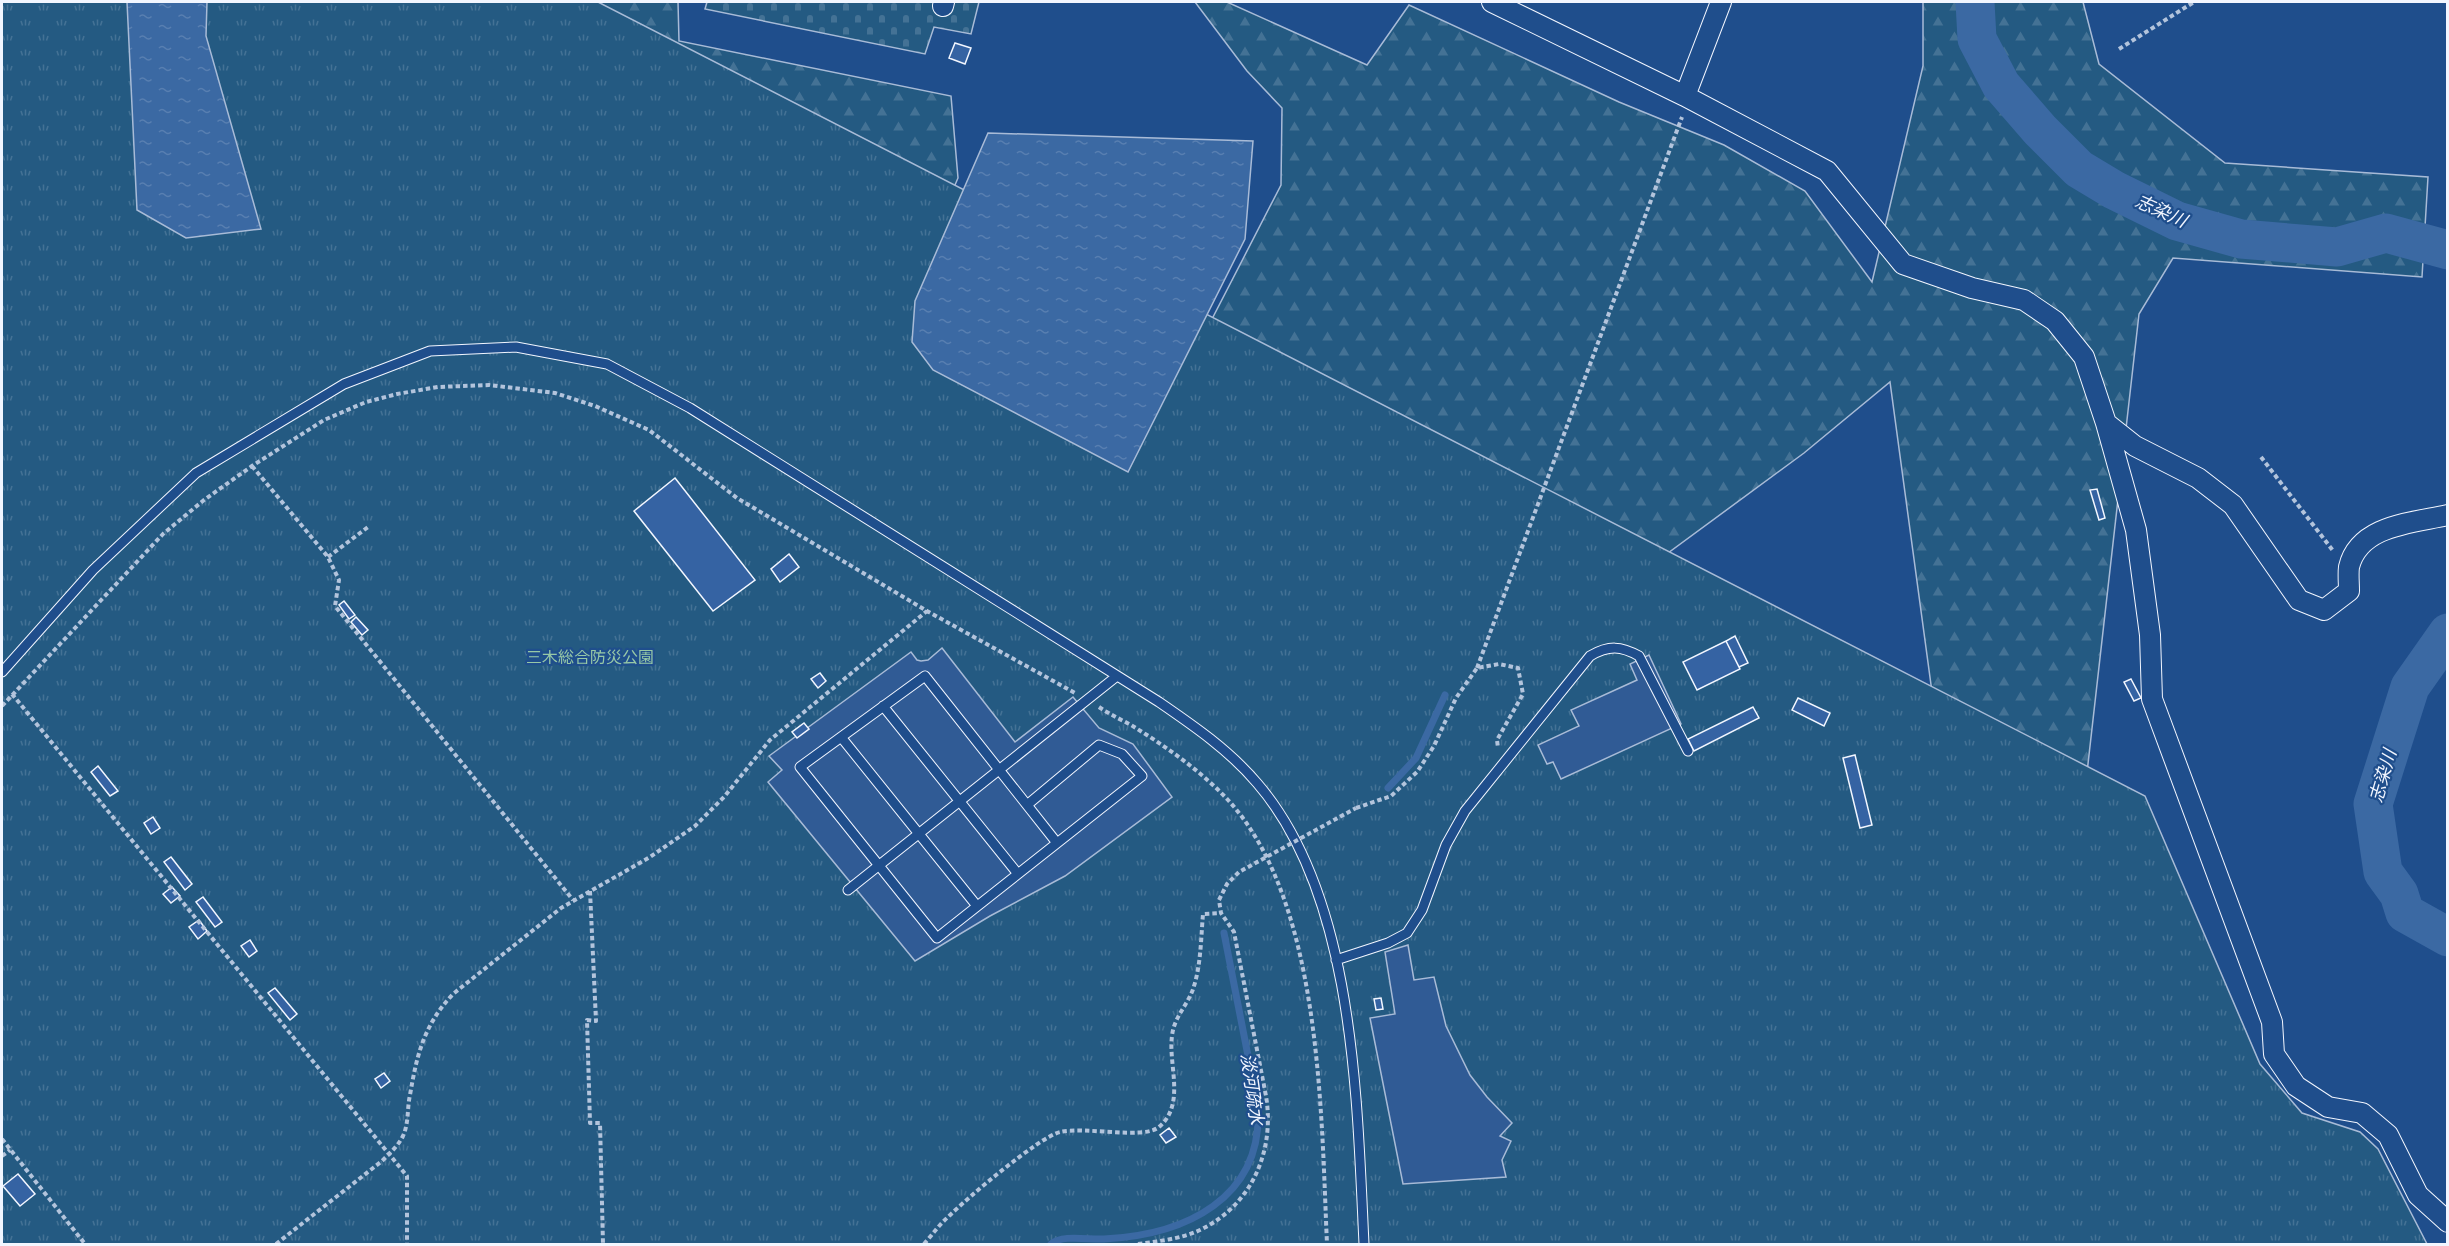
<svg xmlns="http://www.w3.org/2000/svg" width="2449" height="1246" font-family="Barlow,'Noto Sans JP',sans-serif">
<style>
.forest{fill:url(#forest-firs);stroke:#a8bbd7;stroke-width:1.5}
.cemetery{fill:url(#cemetery-stones);stroke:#a8bbd7;stroke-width:1.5}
.park{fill:url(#park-tufts);stroke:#a8bbd7;stroke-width:1.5}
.parking{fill:#305b95;stroke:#a8bbd7;stroke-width:1.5}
.water{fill:url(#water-ripples);stroke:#a8bbd7;stroke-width:1.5}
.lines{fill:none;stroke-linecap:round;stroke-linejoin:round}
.stream{stroke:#3b69a3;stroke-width:7}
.river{stroke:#3b69a3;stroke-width:39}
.building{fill:#3563a3;stroke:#f2f6ff;stroke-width:1.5}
.service-casing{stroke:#f2f6ff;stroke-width:11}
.minor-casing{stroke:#f2f6ff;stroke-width:22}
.path{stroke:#b3c4dc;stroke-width:4;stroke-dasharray:4.5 3;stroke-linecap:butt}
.service{stroke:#1f4e8c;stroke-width:9}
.minor{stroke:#1f4e8c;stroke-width:20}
.path-bridge{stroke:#b3c4dc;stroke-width:4;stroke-dasharray:4.5 3;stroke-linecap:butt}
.labels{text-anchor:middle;stroke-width:4.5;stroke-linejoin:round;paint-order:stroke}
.park-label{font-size:16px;fill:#97c8a6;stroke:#1f4e8c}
.water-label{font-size:18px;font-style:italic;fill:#f2f6ff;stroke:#1f4e8c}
</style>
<defs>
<pattern id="forest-firs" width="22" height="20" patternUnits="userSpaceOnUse" patternTransform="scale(1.5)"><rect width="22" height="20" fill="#245a82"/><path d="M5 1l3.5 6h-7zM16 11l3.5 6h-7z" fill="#447295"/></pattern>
<pattern id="cemetery-stones" width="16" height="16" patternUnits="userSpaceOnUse" patternTransform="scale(1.5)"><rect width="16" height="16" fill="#245a82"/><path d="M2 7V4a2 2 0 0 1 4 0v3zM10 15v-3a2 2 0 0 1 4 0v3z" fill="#447295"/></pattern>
<pattern id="park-tufts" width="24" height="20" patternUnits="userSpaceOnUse" patternTransform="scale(1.5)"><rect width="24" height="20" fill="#245a82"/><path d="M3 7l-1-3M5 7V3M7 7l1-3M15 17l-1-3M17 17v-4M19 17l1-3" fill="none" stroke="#447295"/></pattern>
<pattern id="water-ripples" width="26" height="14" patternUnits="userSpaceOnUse" patternTransform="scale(1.5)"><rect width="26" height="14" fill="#3b69a3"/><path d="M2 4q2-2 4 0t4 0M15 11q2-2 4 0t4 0" fill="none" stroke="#587fb1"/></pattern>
</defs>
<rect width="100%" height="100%" fill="#1f4e8c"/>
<path class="forest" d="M 2,2 L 678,2 L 679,41 L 951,96 L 958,178 L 894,327 L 1178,385 L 1281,185 L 1282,108 L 1247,71 L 1195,2 L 1227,2 L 1367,65 L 1409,5 L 1619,102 L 1724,145 L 1805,191 L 1872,282 L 1923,66 L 1923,2 L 2083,2 L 2099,64 L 2225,163 L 2428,177 L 2422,277 L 2173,258 L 2139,314 L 2078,852 L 1950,825 L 1890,382 L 1804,453 L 1581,617 Z"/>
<path class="cemetery" d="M 707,2 L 979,2 L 971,34 L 934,27 L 925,54 L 705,9 Z"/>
<path class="park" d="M 2,2 L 598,2 L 2145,796 L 2260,1064 L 2302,1113 L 2360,1132 L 2378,1149 L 2427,1244 L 2,1244 Z"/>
<path class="parking" d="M 942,648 L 1015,742 L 1073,697 L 1099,728 L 1133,744 L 1172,797 L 1065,876 L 990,916 L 915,961 L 768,782 L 782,770 L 769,756 L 911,652 L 917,660 L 921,661 L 928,660 Z
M 1649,655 L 1681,724 L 1561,779 L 1553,762 L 1547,764 L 1538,745 L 1579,726 L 1571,710 L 1637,680 L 1630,664 Z
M 1408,945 L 1414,980 L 1434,977 L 1446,1026 L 1470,1075 L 1487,1097 L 1512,1123 L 1500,1136 L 1511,1141 L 1502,1160 L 1506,1177 L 1403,1184 L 1370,1018 L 1395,1014 L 1385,952 Z"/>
<path class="water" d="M 127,2 L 207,2 L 206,36 L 261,229 L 186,238 L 137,210 Z
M 988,133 L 1253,141 L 1245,239 L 1128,472 L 933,370 L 912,342 L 915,301 Z"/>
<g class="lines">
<path class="stream" d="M 1388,788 L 1416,758 L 1445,695
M 1051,1244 C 1062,1234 1089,1240 1104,1239 C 1185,1235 1263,1199 1258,1107 L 1224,933"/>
<path class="river" d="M 1975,2 L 1977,39 L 2001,85 L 2040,130 L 2079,169 L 2114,190 L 2177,221 L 2241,239 L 2337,247 L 2386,233 L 2448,250
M 2448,633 L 2410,687 L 2373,804 L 2383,872 L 2399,894 L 2405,913 L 2448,937"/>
</g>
<path class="building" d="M 955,43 L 971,48 L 965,64 L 949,58 Z
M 675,478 L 755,580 L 713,611 L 634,511 Z
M 2097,489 L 2105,518 L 2099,520 L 2090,490 Z
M 789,554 L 799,567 L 780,582 L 771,569 Z
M 344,601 L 355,615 L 349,619 L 339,605 Z
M 356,617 L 368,630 L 362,635 L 351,622 Z
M 1735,636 L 1748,663 L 1739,667 L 1726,641 Z
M 1726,641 L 1740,669 L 1697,690 L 1683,662 Z
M 820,673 L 826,681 L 818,688 L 811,679 Z
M 2131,679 L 2141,698 L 2134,701 L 2124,682 Z
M 1798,698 L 1830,713 L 1824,726 L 1792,710 Z
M 1753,707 L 1759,718 L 1694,751 L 1688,739 Z
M 804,723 L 809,729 L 797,738 L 792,732 Z
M 1855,755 L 1872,825 L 1860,828 L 1843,758 Z
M 98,766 L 118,791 L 110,796 L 91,772 Z
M 153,817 L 160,828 L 151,834 L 144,823 Z
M 171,857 L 192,884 L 185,890 L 164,862 Z
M 172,887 L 180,896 L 171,903 L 163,894 Z
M 203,897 L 222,922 L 215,927 L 196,902 Z
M 199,920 L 207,931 L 198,939 L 189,927 Z
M 250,940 L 257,951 L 249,957 L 241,946 Z
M 275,988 L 297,1014 L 290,1020 L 268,993 Z
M 1381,998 L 1383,1009 L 1376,1010 L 1374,999 Z
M 384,1073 L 390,1081 L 381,1088 L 375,1079 Z
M 1169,1128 L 1176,1137 L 1166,1143 L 1160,1135 Z
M 18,1174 L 35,1194 L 20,1206 L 3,1186 Z"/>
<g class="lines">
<g class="service-casing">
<path id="service" d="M 2,672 L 93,570 L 196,473 L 344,384 L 430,351 L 516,347 L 607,364 L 690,408 L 1159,702 C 1194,726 1229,750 1257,783 C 1355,896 1357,1101 1364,1244
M 883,706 L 1018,874
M 841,737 L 977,906
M 1027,805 L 1099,745 L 1122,754 L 1142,776 L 937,938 L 800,767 L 925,676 L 1057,843
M 848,890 L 1117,676
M 1336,960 L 1388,943 L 1407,933 L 1422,910 L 1446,845 L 1465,811 L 1590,656 C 1609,645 1621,646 1639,656 L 1688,751"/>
</g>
<g class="minor-casing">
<path id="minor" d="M 1492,2 L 1685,96 L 1827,171 L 1903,264 L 1972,288 L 2024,300 L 2055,321 L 2084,357 L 2106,423 L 2136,530 L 2150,635 L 2152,699 L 2272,1022 L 2274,1054 L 2296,1086 L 2328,1107 L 2362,1113 L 2388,1135 L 2418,1195 L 2448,1222
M 943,6 L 944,2
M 1685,96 L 1721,2
M 2106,423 L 2135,446 L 2198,478 L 2233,505 L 2299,600 L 2324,610 L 2349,591 C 2349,583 2348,574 2349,567 C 2359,525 2412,523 2448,515"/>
</g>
<path class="path" d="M 2119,49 L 2194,2
M 2261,457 L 2334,552
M 252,466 L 328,557 L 339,580 L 335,606 L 573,900
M 328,557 L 368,527
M 1477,668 L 1682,117
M 12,694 L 407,1176 L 407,1244
M 2,706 L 163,534 L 204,500 L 252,466 L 324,420 L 366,402 L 397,394 L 438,387 L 489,385 L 555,393 L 595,406 L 649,430 L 737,498 L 927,611 L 1075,693
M 1099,707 C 1109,714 1120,719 1131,725 C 1165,746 1200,770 1228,800 C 1322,902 1321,1113 1327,1244
M 1356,808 L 1391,796 L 1417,772 L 1434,746 L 1456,698 L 1477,668 L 1499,664 L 1518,668 L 1523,694 L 1497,740 L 1498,748
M 590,891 L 596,1021 L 587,1020 L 590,1123 L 600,1123 L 603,1244
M 2,1139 L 85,1244
M 2,1156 L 10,1150
M 276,1244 L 382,1161 C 390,1153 398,1146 403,1136 C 409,1123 407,1108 410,1095 C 417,1054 424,1025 453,994 L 561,908 L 650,857 L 695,826 L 724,797 L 770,740 L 927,611
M 924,1244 C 932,1235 939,1225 948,1217 C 966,1199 1039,1137 1060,1132 C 1085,1126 1143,1140 1159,1127 C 1186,1104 1168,1065 1172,1036 C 1174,1016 1189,1004 1194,986 C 1201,964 1201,937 1203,914 L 1221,913
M 1138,1244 C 1159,1241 1181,1239 1200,1230 C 1252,1205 1275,1151 1266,1096 L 1234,932 L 1221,913 L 1219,900"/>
<use href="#service" class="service"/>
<use href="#minor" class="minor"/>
<path class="path-bridge" d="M 1219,900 L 1227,884 L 1239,872 L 1356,808"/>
</g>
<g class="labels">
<g class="park-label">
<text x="590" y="663">三木総合防災公園</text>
</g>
<g class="water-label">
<text transform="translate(2161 211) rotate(24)" y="6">志染川</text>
<text transform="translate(2383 776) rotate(-74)" y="6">志染川</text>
<text transform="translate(1252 1089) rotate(82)" y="6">淡河疏水</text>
</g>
</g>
<rect width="2449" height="1246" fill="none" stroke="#f2f6ff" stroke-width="6"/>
</svg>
